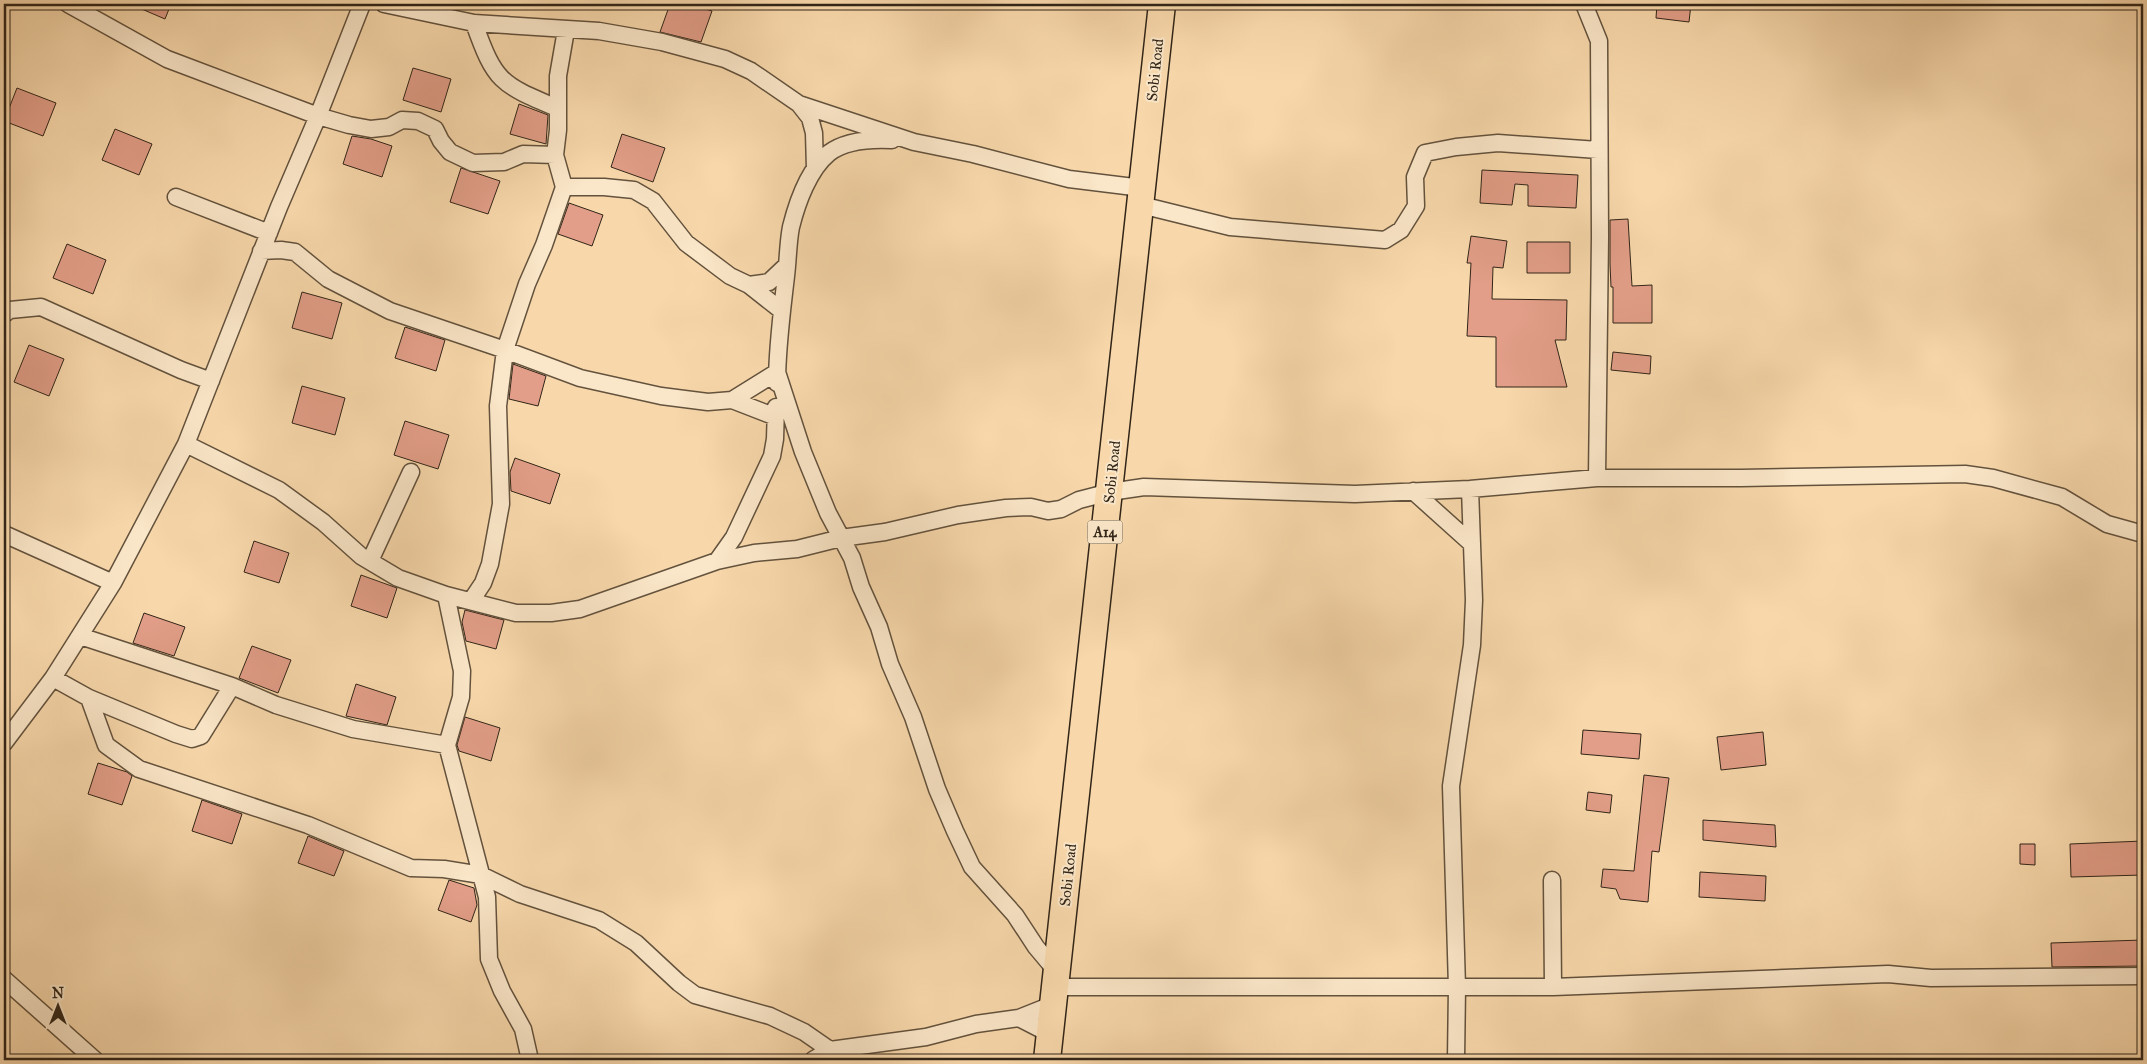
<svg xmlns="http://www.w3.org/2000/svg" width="2147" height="1064" font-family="'IM FELL Great Primer',serif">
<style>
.building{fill:#e29e88;stroke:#312518}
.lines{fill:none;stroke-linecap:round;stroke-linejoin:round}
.minor-casing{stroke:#63523d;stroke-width:19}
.trunk-casing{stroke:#312518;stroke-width:29}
.minor{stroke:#fae6c8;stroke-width:16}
.trunk{stroke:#f8d8ab;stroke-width:26}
.labels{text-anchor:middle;stroke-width:4;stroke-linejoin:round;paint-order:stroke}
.shield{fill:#fae6c8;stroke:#6d5f4d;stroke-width:1}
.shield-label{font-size:14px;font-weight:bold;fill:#312518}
.street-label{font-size:15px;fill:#312518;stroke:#fae6c8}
</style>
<rect width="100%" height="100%" fill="#f8d8ab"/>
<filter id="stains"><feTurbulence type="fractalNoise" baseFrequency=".004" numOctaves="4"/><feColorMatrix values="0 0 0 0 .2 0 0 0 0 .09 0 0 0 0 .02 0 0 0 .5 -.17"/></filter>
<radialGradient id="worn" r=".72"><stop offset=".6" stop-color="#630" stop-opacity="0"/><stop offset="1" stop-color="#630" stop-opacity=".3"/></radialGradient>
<path class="building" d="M 130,4 L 171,4 L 165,19 Z
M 670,4 L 689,4 L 712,11 L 701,42 L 660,32 Z
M 1657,4 L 1691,4 L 1689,22 L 1656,18 Z
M 413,68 L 451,79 L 441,112 L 403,100 Z
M 17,88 L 56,103 L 43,136 L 4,121 Z
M 519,104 L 548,115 L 546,144 L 510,134 Z
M 115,129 L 152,144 L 139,175 L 102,160 Z
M 622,134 L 665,148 L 653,182 L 611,167 Z
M 352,136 L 371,139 L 392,146 L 382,177 L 343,164 Z
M 461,168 L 500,181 L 488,214 L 450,202 Z
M 1482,170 L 1578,175 L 1576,208 L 1528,206 L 1528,185 L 1515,184 L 1512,205 L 1480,203 Z
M 569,203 L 603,215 L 592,246 L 558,234 Z
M 1628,219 L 1632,286 L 1652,285 L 1652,323 L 1613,323 L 1613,287 L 1611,287 L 1610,264 L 1610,220 Z
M 1471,236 L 1507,241 L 1503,268 L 1493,267 L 1492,299 L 1567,300 L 1566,340 L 1555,340 L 1567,387 L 1496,387 L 1496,337 L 1467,336 L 1471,263 L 1467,263 Z
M 1527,242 L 1570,242 L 1570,273 L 1527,273 Z
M 67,244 L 106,260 L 93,294 L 53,278 Z
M 302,292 L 342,303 L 332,339 L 292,328 Z
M 405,327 L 445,340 L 436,371 L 395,358 Z
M 29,345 L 64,359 L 49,396 L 14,382 Z
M 1613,352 L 1651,356 L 1650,374 L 1611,370 Z
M 513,364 L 546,376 L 538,406 L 509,399 Z
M 302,386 L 345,398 L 335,435 L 292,423 Z
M 405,421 L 449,435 L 438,469 L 394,455 Z
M 515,458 L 560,474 L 550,504 L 511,491 L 510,472 Z
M 254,541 L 289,553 L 279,583 L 244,572 Z
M 361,575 L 397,588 L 387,618 L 351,606 Z
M 465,610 L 504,620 L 496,649 L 466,641 L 462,622 Z
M 144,613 L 185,627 L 174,656 L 133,643 Z
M 252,646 L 291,660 L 278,693 L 239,678 Z
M 356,684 L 396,697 L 387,725 L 346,716 Z
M 465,717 L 500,728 L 491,761 L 459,751 L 457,745 Z
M 1583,730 L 1641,734 L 1639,759 L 1581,754 Z
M 1763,732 L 1766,765 L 1721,770 L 1717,737 Z
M 98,763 L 127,772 L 132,776 L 122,805 L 88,794 Z
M 1644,775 L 1669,778 L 1659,852 L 1652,851 L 1648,902 L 1620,899 L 1616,889 L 1601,887 L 1603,869 L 1634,871 Z
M 1588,792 L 1612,795 L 1610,813 L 1586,810 Z
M 202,800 L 242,814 L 232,844 L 192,831 Z
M 1703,820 L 1775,825 L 1776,847 L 1703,840 Z
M 308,836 L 344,851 L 334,876 L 298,863 Z
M 2143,841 L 2143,875 L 2071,877 L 2070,844 Z
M 2020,844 L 2035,844 L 2035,865 L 2020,864 Z
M 1700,872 L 1766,876 L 1765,901 L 1699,897 Z
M 449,880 L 474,888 L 477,905 L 471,922 L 438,910 Z
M 2143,940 L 2143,966 L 2052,967 L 2051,943 Z"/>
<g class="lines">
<g class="minor-casing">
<path id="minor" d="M 68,4 L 167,59 L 318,116 L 349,125 L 371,129 L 389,127 L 402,120 L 418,121 L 435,129 L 441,141 L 450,152 L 473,163 L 504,162 L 523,154 L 555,155
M 384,4 L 474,23 L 599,31 L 662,42 L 725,59 L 751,71 L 799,104 L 914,142 L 973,154 L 1069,179 L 1142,188
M 1584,4 L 1599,41 L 1600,237 L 1597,478
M 474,23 C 495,82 500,84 557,108
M 799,104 L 810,118 L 814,133 L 815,169
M 564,187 L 604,187 L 634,190 L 653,201 L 686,243 L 730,276 L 749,285 L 782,311
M 176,197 L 269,233
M 1141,205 L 1230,227 L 1385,240 L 1401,230 L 1416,206 L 1415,177 L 1425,153 L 1456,147 L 1498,143 L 1598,150
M 261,251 L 281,250 L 295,252 L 328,279 L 390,311 L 505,350 L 580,378 L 661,396 L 708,402 L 732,400 L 776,417
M 749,285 L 769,282 L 787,265
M 4,314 L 10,310 L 41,307 L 181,370 L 211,381
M 777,383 C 777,347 782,311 786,276 C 788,260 788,242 791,227 C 797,203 809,169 829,153 C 846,140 871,139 892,140
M 732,400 L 777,372 L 803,452 L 828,513 L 852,558 L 861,587 L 879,627 L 890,664 L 913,717 L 937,789 L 955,831 L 972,867 L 1015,915 L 1036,947 L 1057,972
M 186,444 L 279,490 L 323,522 L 361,556 L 398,578 L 446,595 L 516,613 L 551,613 L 580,609 L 717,561 L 754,553 L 797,549 L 841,538 L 885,532 L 958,515 L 1006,508 L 1031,507 L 1048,511 L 1061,509 L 1079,500 L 1110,492 L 1144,487 L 1355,494 L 1470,489 L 1597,478 L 1741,478 L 1965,474 L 1993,478 L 2062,497 L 2107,524 L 2143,534
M 1413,491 L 1472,544
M 4,534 L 113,583
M 370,561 L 411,472
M 717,561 L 734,537 L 772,456 L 775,439 L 776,407
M 446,595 L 462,671 L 461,697 L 447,745 L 487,897 L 489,959 L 502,991 L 523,1029 L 530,1060
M 471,601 L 483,583 L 490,564 L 501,504 L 498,406 L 505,350 L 527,284 L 544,245 L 564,187 L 555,155 L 558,130 L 558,76 L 566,30
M 80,636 L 232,686
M 53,678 L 89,698 L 176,734 L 192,739 L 201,736 L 232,686 L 276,705 L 353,729 L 447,745
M 89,698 L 106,745 L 139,769 L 308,825 L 411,868 L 444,869 L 481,875 L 520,894 L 599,920 L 636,943 L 679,983 L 695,995 L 770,1016 L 804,1032 L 830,1050
M 4,743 L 53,678 L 113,583 L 186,444 L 279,207 L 318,116 L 362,4
M 1552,880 L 1553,987
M 4,979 L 95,1060
M 1056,987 L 1553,987 L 1888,974 L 1931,978 L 2143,976
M 1019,1018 L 1050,1034
M 813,1060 L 830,1050 L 926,1037 L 976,1024 L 1019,1018 L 1054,1004
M 1456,1060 L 1457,987 L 1451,786 L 1472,645 L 1474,600 L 1470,489"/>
</g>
<g class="trunk-casing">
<path id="trunk" d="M 1047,1060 L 1162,4"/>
</g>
<use href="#minor" class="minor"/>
<use href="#trunk" class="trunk"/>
</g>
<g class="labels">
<rect class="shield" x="1087.5" y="520.5" width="35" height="23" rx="4"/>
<g class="shield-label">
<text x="1105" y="537">A14</text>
</g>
<g class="street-label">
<text transform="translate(1155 70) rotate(-84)" y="5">Sobi Road</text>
<text transform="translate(1112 472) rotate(-84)" y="5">Sobi Road</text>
<text transform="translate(1068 875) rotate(-84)" y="5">Sobi Road</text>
</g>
</g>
<rect width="2147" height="1064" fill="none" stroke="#f8d8ab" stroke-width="20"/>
<rect x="5" y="5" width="2137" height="1054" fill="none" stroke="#312518" stroke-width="2.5"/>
<rect x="10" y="10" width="2127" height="1044" fill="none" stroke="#312518"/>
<g transform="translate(58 1006)" stroke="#fae6c8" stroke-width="4" paint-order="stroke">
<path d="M0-4L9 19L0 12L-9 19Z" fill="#312518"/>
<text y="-8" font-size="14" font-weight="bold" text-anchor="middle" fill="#312518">N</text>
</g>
<rect width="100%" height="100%" filter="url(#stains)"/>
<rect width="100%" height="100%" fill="url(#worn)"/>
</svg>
